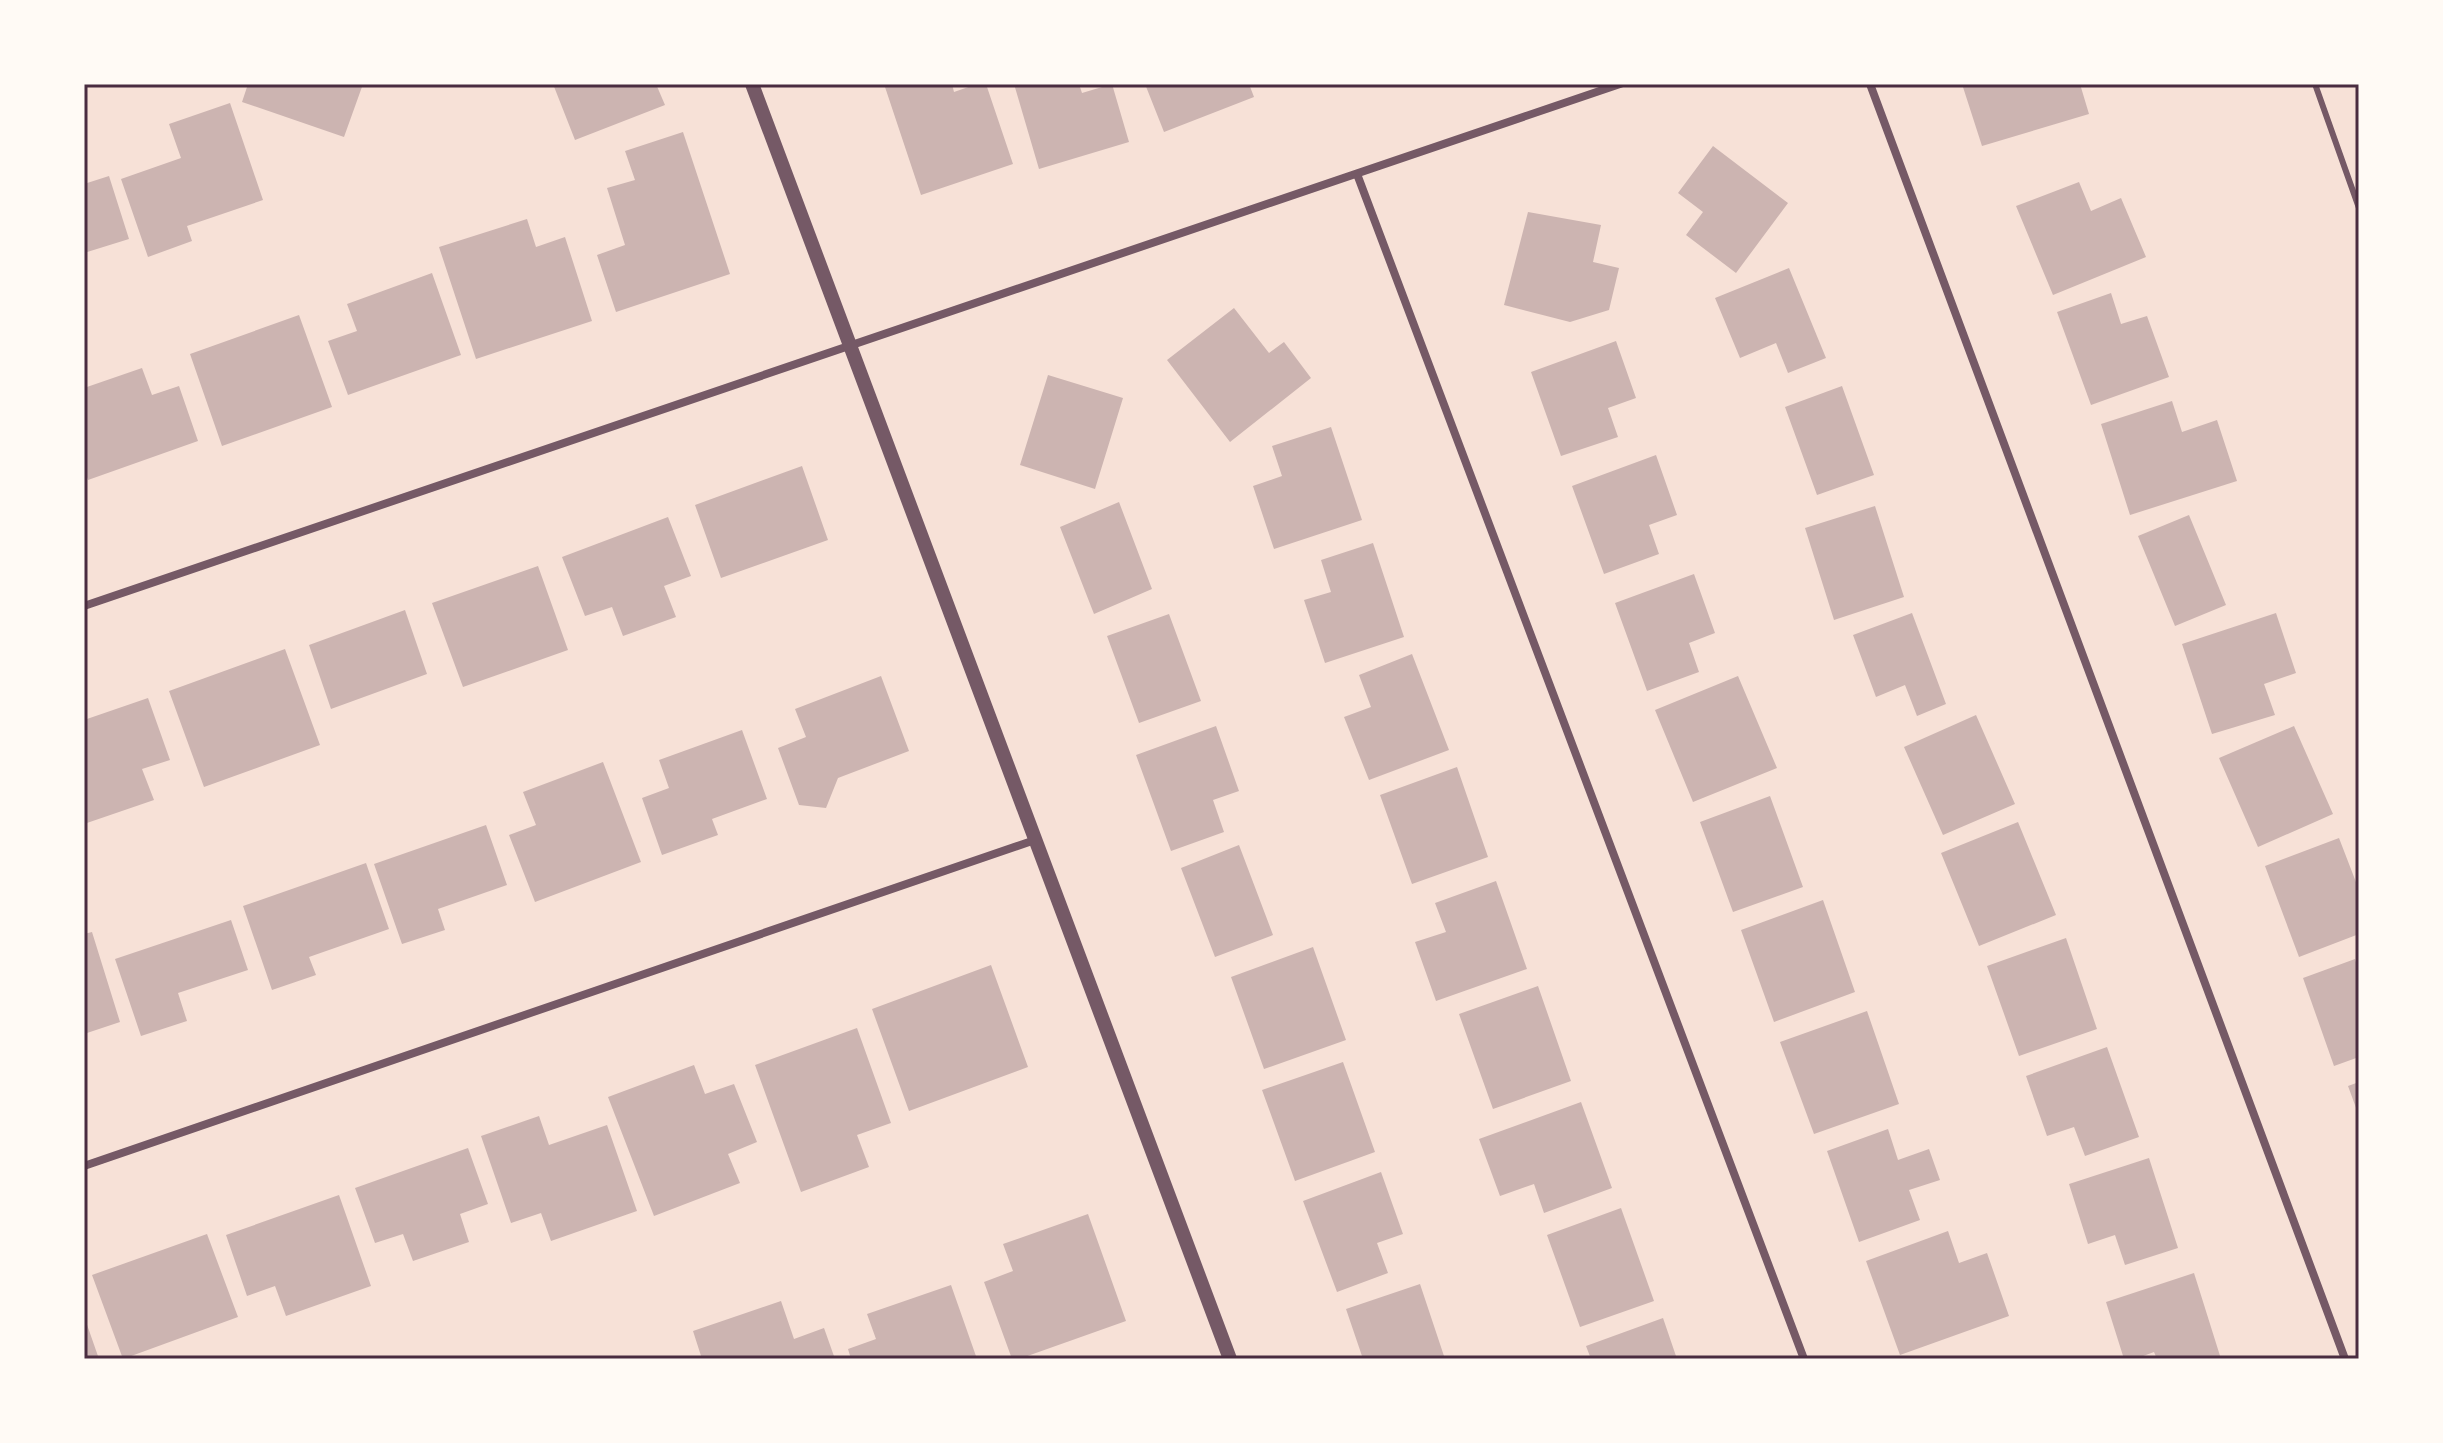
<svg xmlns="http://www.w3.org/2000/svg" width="2443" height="1443" font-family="'PT Sans',sans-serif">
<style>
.building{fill:#ccb4b1}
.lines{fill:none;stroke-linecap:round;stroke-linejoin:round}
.service{stroke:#755966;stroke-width:6}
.minor{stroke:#755966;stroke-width:8}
.tertiary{stroke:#755966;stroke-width:14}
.neatline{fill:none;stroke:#4a2c40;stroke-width:3}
</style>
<rect width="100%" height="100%" fill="#f7e1d7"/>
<path class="building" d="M 248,84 L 363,84 L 344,137 L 242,102 Z
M 553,84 L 656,84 L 665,105 L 575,140 Z
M 884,84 L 952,84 L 954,92 L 977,84 L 986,84 L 1013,164 L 921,195 Z
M 1014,84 L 1079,84 L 1082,93 L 1112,84 L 1129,142 L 1039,169 Z
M 1145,84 L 1249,84 L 1254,97 L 1164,132 Z
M 1962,84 L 2080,84 L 2089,114 L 1982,146 Z
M 230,103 L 263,200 L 187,226 L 192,241 L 148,257 L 121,179 L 181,158 L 169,124 Z
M 683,132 L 730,274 L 616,312 L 597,255 L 625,245 L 607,188 L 635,180 L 625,151 Z
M 1713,146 L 1788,203 L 1736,273 L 1686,235 L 1703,212 L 1678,193 Z
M 109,176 L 129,239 L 84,253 L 84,184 Z
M 2079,182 L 2091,211 L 2121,198 L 2146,257 L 2053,295 L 2016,206 Z
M 1528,212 L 1601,225 L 1593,262 L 1619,268 L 1609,310 L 1570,322 L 1504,305 Z
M 527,219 L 536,247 L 565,237 L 592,321 L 476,359 L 439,247 Z
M 1789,268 L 1826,358 L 1788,373 L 1776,343 L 1740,358 L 1715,298 Z
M 432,273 L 461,355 L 348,395 L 328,341 L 357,331 L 347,304 Z
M 2111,293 L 2121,324 L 2147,316 L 2169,377 L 2091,405 L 2057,312 Z
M 1234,308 L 1269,353 L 1284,342 L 1311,378 L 1230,442 L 1167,360 Z
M 299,315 L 332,407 L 222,446 L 190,354 Z
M 1616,341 L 1636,398 L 1608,408 L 1618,437 L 1561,456 L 1531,372 Z
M 142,368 L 152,395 L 179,386 L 198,441 L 88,480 L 84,469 L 84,388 Z
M 1048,375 L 1123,398 L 1095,489 L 1020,465 Z
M 1842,386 L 1874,475 L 1817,495 L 1785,407 Z
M 2172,401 L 2182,432 L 2217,420 L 2237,481 L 2130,515 L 2101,424 Z
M 1331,427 L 1362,520 L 1274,549 L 1253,486 L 1282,476 L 1272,446 Z
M 1656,455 L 1677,515 L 1649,525 L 1659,554 L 1604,574 L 1572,486 Z
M 802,466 L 828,540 L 721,578 L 695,505 Z
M 1119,502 L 1152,589 L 1094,614 L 1060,527 Z
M 1875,506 L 1904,597 L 1834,620 L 1805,528 Z
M 2189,515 L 2226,605 L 2175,626 L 2138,536 Z
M 668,517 L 691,576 L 664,586 L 676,617 L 623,636 L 612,607 L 585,616 L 562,557 Z
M 1373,543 L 1404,637 L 1325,663 L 1304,600 L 1331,592 L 1321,560 Z
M 538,566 L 568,650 L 463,687 L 432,603 Z
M 1694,574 L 1715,633 L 1689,643 L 1699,672 L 1647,691 L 1615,603 Z
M 405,610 L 427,674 L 331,709 L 309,645 Z
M 1912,613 L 1946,704 L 1917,716 L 1905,685 L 1876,697 L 1853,635 Z
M 2276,613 L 2296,673 L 2264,684 L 2275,715 L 2212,734 L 2182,644 Z
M 1169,614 L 1201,701 L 1139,723 L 1107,636 Z
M 285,649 L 320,745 L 204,787 L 169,691 Z
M 1412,654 L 1449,750 L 1369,780 L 1344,717 L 1371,707 L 1359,675 Z
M 881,676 L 909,751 L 838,778 L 826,808 L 799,805 L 778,748 L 806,737 L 795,709 Z
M 1738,676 L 1777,768 L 1693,802 L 1655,710 Z
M 148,698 L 170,760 L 142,769 L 154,800 L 84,824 L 84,720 Z
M 1976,715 L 2015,804 L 1943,835 L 1904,747 Z
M 1216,726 L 1239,791 L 1213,800 L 1224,832 L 1171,851 L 1136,755 Z
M 2294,726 L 2333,814 L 2258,847 L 2219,758 Z
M 742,730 L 767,799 L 712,819 L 718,835 L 662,855 L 642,798 L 669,788 L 659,760 Z
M 603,762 L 641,862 L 535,902 L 509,835 L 536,825 L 523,792 Z
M 1457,767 L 1488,857 L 1412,884 L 1380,795 Z
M 1770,796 L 1803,887 L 1733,912 L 1700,822 Z
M 2018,822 L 2056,915 L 1979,946 L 1941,853 Z
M 486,825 L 507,885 L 438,909 L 445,930 L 402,944 L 374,864 Z
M 2339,838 L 2359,890 L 2359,934 L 2299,957 L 2265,866 Z
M 1239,845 L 1273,935 L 1215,957 L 1181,868 Z
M 366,863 L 389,929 L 309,957 L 316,975 L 272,990 L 243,906 Z
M 1496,881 L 1527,969 L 1436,1001 L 1415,942 L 1446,932 L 1435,903 Z
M 1823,900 L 1855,992 L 1774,1022 L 1741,930 Z
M 231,920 L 248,970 L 178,993 L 187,1021 L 141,1036 L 115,959 Z
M 92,932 L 120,1022 L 84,1034 L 84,934 Z
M 2066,938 L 2097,1029 L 2019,1056 L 1987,966 Z
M 1313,947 L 1346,1040 L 1264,1069 L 1231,977 Z
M 2355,959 L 2359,972 L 2359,1057 L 2334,1066 L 2303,978 Z
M 991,965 L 1028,1067 L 909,1111 L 872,1009 Z
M 1538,986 L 1571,1081 L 1493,1109 L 1459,1014 Z
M 1867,1011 L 1899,1104 L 1814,1134 L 1780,1042 Z
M 857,1028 L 891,1123 L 857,1135 L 869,1167 L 801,1192 L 755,1065 Z
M 2107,1047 L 2139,1137 L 2085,1156 L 2074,1127 L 2047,1136 L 2026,1076 Z
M 1343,1062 L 1375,1152 L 1295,1181 L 1262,1090 Z
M 694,1065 L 705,1094 L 734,1084 L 757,1142 L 728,1154 L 740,1183 L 654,1216 L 608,1097 Z
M 2359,1082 L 2359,1116 L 2348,1086 Z
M 1581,1102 L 1612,1188 L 1544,1213 L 1534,1184 L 1500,1196 L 1479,1139 Z
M 539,1116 L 549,1145 L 607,1125 L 637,1211 L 551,1241 L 541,1213 L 511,1223 L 481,1136 Z
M 1888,1129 L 1898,1160 L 1929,1149 L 1940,1180 L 1909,1190 L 1920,1220 L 1859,1242 L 1827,1151 Z
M 468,1148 L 488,1204 L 460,1214 L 469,1242 L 413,1261 L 403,1234 L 375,1243 L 355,1188 Z
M 2149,1158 L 2178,1248 L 2125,1265 L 2115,1235 L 2088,1244 L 2069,1184 Z
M 1381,1172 L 1403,1234 L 1377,1243 L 1388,1273 L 1337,1292 L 1303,1201 Z
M 339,1195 L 371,1286 L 286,1316 L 275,1286 L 247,1296 L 226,1235 Z
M 1621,1208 L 1654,1301 L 1580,1327 L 1547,1235 Z
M 1088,1214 L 1126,1321 L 1019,1359 L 1012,1359 L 984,1282 L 1013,1271 L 1003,1244 Z
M 1948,1231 L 1959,1263 L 1987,1253 L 2009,1316 L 1900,1355 L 1866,1261 Z
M 207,1234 L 238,1317 L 123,1359 L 92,1275 Z
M 2194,1273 L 2221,1359 L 2157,1359 L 2154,1352 L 2135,1359 L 2124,1359 L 2106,1302 Z
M 1420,1284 L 1445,1359 L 1363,1359 L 1346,1309 Z
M 951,1285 L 977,1359 L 851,1359 L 848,1349 L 876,1339 L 867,1314 Z
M 781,1301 L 794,1339 L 824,1328 L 835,1359 L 702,1359 L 693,1331 Z
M 84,1316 L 99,1359 L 84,1359 Z
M 1663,1318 L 1677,1359 L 1591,1359 L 1586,1346 Z"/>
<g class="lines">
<path class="service" d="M 2315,84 L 2359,208"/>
<path class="minor" d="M 1870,84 L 2345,1359
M 1357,174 L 1804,1359
M 84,606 L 1620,84
M 84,1166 L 1035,840"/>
<path class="tertiary" d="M 752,84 L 1230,1359"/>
</g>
<rect width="2443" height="1443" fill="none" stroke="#fffaf5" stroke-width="172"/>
<rect x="86" y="86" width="2271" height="1271" class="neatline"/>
</svg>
